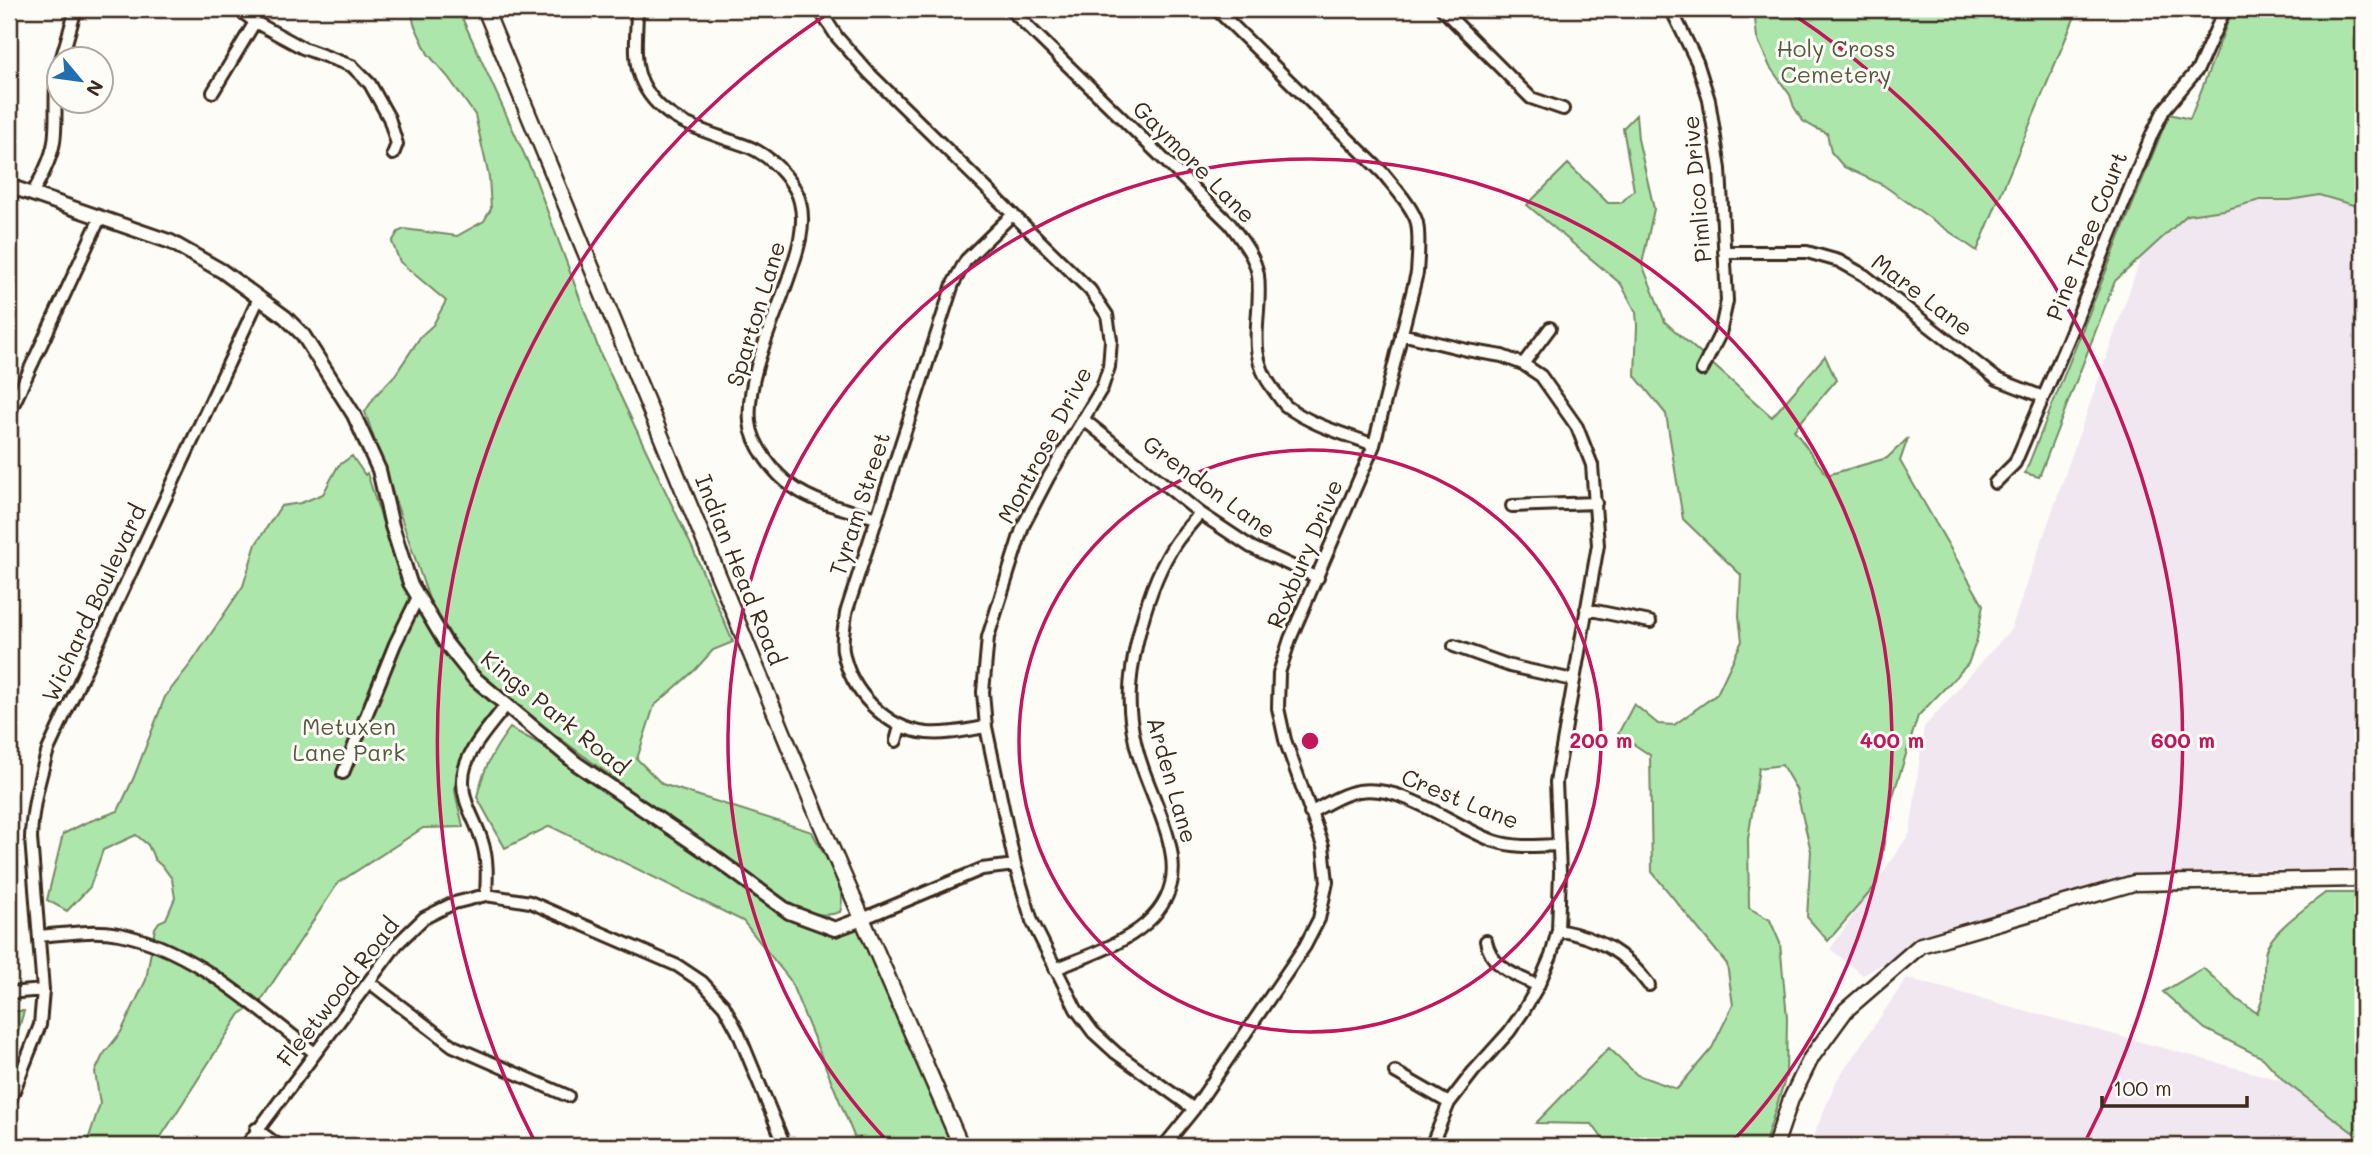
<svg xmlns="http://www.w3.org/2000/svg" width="2372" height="1155" font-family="Mali,sans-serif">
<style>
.built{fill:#f1e7f1}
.green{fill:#ade6ab;stroke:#748864;stroke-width:2}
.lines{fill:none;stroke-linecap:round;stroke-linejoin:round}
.minor-casing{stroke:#3b2a1e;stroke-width:16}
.tertiary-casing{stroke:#3b2a1e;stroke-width:18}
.secondary-casing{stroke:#3b2a1e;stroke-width:19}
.minor{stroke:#fdfcf7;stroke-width:10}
.tertiary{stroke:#fdfcf7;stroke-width:12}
.secondary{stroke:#fdfcf7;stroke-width:14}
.ring{fill:none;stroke:#c2185b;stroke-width:3.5}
.labels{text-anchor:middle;stroke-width:6;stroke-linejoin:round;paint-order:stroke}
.park-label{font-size:23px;fill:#585941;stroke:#fdfcf7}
.street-label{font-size:23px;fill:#3b2a1e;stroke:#fdfcf7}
.centre{fill:#c2185b;stroke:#fdfcf7;stroke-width:3.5}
.ring-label{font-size:21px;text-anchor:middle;font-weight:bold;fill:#c2185b;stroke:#fdfcf7;stroke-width:6;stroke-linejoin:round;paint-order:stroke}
</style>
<rect width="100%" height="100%" fill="#fdfcf7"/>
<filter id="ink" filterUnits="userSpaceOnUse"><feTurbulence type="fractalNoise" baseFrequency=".0143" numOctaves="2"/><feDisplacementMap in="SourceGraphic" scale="14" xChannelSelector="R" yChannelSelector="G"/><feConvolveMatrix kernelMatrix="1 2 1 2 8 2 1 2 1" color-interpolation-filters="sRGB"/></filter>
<g filter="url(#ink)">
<path class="built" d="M 2186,129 L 2363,196 L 2363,870 L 2245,870 L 2136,876 L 1946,927 L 1863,975 L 1830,949 L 1910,833 L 1924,727 L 2011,629 Z
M 1907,978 L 2284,1081 L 2363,1140 L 2363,1146 L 1809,1146 L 1837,1080 Z"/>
<path class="green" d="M 411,9 L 458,9 L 535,178 L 601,355 L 691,545 L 733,642 L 713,650 L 695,670 L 654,706 L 637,759 L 662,784 L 812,832 C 822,852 849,890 840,912 C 824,918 811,913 795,907 L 678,826 L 511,702 L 466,660 L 429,599 L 365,412 L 375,396 L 395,375 L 421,336 L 433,325 L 446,301 L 400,262 L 392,242 L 398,232 L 404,229 L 457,236 L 484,221 L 491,209 L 489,177 L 475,115 L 448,77 L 428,54 L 414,24 Z
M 1754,9 L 2078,9 L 1977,251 L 1883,185 L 1844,167 L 1831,152 L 1827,133 L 1817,129 L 1803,121 L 1794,107 L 1790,95 L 1770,67 L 1757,38 Z
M 2233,9 L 2363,9 L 2363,208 L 2319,195 L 2290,200 L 2260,200 L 2224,210 L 2187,215 L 2115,281 L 2039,477 L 2025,473 L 2169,114 L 2190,119 Z
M 1636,115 L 1638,139 L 1654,209 L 1642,264 L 1665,322 L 1772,417 L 1825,356 L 1836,380 L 1794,430 L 1827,475 L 1887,458 L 1908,438 L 1900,461 L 1983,605 L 1977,639 L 1968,664 L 1918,716 L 1891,802 L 1877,884 L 1828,941 L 1807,917 L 1811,851 L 1796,789 L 1782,765 L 1759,768 L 1748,839 L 1749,908 L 1770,920 L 1780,943 L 1787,1018 L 1786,1076 L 1764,1146 L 1608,1146 L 1592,1124 L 1536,1123 L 1609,1048 L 1637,1075 L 1677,1089 L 1712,1048 L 1733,1005 L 1727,964 L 1652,872 L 1650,755 L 1618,734 L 1634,704 L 1658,724 L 1674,725 L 1717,694 L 1742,641 L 1739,616 L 1741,575 L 1683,519 L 1666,414 L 1635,376 L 1637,326 L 1636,312 L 1621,284 L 1527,205 L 1568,164 L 1608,203 L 1621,203 L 1634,190 L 1623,128 Z
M 352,456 L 365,475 L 367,473 C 386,531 402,595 439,645 C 456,668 478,687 499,706 C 481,728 455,758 455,789 C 456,801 461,815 463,827 L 423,828 L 338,883 L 260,1002 L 240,1014 L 155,1146 L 86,1146 L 100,1104 L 95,1072 L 103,1055 L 121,1032 L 146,980 L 155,928 L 159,922 L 166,919 L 175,898 L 172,879 L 164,868 L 155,860 L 148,845 L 136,835 L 103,850 L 90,887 L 67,911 L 47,900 L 63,834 L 85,823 L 118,811 L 134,777 L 165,697 L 192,662 L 243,586 L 256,544 L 281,506 L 301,503 L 323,494 L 338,466 Z
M 510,728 L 577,764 L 789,912 L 835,929 L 862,919 L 961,1146 L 858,1146 L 790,980 L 743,921 L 550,826 L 505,848 L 477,797 C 483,770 493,750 510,728 Z
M 2325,893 L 2363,893 L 2363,1140 L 2284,1081 L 2263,1058 L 2205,1029 L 2163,992 L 2203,968 L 2238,1000 L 2257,1013 C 2268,989 2262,979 2265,955 C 2267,933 2309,906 2325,893 Z
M 9,1011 L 24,1011 L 9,1062 Z"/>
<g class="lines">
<g class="minor-casing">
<path id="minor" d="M 238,9 L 255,22 L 303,48 L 352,66 L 370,84 L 389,118 L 397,144 L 393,154
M 637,9 C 637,30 633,58 640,77 C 656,118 695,128 732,141 C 740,144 749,146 757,151 C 768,157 777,165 785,175 C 791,182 798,192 800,202 C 807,230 795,258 786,285 C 772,326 746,378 750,422 C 752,445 775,475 793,487 C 816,504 850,510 877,518
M 819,9 L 837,37 L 869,73 L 1090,290 L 1107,315 L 1111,340 L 1109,367 L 1102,388 L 1048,478 L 1023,526 L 988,637 L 983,692 L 986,727 L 1015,865 L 1032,921 L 1076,1009 L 1093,1032 L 1116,1053 L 1194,1109
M 1010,9 L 1230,224 C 1241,239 1255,256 1258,275 C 1263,318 1244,350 1273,389 C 1277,394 1281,401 1286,406 C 1311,425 1345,434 1374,445
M 1442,9 L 1531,98 L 1563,109
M 1671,9 L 1697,62 L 1709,100 L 1720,169 L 1727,301 L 1720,334 L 1702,370
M 61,60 L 76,9
M 213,92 L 255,22
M 32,194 C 41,178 51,160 54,142 C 58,115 52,90 60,64
M 1724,252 L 1807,252 L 1839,261 L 1864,275 L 1997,379 L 2043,397
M 1401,334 L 1467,350 L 1502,356 L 1523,364 L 1541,376 L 1577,427 L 1592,465 L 1598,545 L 1556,782 L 1560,872 L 1558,930 L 1551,956 L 1538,986 L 1523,1012 L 1509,1032 L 1473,1072 L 1449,1103 L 1431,1146
M 1523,364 L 1550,328
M 9,414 L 100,218
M 1083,419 L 1200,513 L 1251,547 L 1318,578
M 1995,483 L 2015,463 L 2068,340 L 2152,134 L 2164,110 L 2198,69 L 2225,9
M 1512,506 L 1596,503
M 1586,609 L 1650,622
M 1454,646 L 1510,666 L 1573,680
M 986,727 C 967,730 946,735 927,733 C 886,729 850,691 843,651 C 841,639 845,625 846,613 L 953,284 L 966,260 L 1013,214
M 896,741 L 900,727
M 343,773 L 395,644 L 418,597
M 1310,813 C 1325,805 1341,794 1359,791 C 1403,784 1453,826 1494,841 C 1515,848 1537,846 1559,845
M 486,895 C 487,877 488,859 482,841 C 476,820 462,803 463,780 C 463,753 491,726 506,705
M 862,919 L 982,869 L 1015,865
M 1558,930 C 1599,938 1624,951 1649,985
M 39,936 C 66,934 92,929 119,934 C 195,949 255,1008 315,1053
M 1486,941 C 1491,968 1516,975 1538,986
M 1055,969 C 1097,952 1159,934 1171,884 C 1180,849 1153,799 1142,766 C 1137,752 1133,735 1131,720 C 1124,671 1148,582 1177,541 C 1184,531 1193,522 1200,513
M 369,982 L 453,1046 L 568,1096
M 9,993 L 43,990
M 1395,1072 L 1449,1103
M 9,1103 L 40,1025 L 43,990 L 31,838 C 32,807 39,780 48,750 L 259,298
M 256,1129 L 279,1146
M 246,1146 L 397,944 L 424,918 L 454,903 L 486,895 L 530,902 L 678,966 L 702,982 L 724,1006 L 738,1032 L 785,1146
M 1164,1146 L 1194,1109 L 1305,946 L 1319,919 L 1327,882 L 1323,846 L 1285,740 L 1278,708 L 1279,673 L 1290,639 L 1374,445 L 1417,273 C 1418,257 1420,239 1417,223 C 1413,207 1393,186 1383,173 L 1216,9"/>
</g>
<g class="tertiary-casing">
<path id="tertiary" d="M 9,186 L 171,242 L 222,271 L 285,317 L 303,335 L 354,415 L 379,470 L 392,526 L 410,583 L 445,642 L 473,677 L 577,764 L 714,857 L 789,912 L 835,929 L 862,919"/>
</g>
<g class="secondary-casing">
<path id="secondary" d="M 485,9 L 818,817 L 961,1146
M 1775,1146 L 1791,1099 L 1811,1058 L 1846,1010 L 1921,945 L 2134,883 L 2363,879"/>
</g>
<use href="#minor" class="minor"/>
<use href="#tertiary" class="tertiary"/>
<use href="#secondary" class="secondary"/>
</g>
</g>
<g class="ring">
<circle cx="1310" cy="741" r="291"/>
<path d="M891 1145A582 582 0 1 1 1729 1145"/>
<path d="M536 1144A873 873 0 0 1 835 9M1785 9A873 873 0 0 1 2084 1144"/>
</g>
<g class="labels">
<g class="park-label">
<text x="1836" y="57">Holy Cross<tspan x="1836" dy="26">Cemetery</tspan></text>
<text x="349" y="735">Metuxen<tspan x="349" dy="26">Lane Park</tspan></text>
</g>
<g class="street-label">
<text transform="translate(1194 162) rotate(45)" y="8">Gaymore Lane</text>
<text transform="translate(1697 189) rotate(-95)" y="8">Pimlico Drive</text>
<text transform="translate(2087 236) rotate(-68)" y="8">Pine Tree Court</text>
<text transform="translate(1922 295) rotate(37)" y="8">Mare Lane</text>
<text transform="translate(756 314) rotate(-73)" y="8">Sparton Lane</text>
<text transform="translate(1045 445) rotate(-62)" y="8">Montrose Drive</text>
<text transform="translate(1209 487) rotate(36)" y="8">Grendon Lane</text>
<text transform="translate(860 504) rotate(-72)" y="8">Tyram Street</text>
<text transform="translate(1305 554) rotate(-67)" y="8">Roxbury Drive</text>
<text transform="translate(740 570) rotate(68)" y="8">Indian Head Road</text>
<text transform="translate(94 603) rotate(-65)" y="8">Wichard Boulevard</text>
<text transform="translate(555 713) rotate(39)" y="8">Kings Park Road</text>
<text transform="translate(1172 780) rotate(74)" y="8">Arden Lane</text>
<text transform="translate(1460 799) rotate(22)" y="8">Crest Lane</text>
<text transform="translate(338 992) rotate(-52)" y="8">Fleetwood Road</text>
</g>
</g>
<circle cx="1310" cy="741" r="10" class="centre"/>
<g class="ring-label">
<text x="1601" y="748">200 m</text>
<text x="1892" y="748">400 m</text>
<text x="2183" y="748">600 m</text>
</g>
<rect width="2372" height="1155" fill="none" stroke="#fdfcf7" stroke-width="35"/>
<rect x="18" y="18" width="2337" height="1120" fill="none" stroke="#3b2a1e" stroke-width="2.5" filter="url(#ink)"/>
<g transform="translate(80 80) rotate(119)"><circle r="33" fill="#fdfcf7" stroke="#afa8a0" stroke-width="2"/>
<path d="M0-5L12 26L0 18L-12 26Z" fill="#1f6fb2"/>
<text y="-10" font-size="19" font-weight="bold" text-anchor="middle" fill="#3b2a1e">N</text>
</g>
<path d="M2102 1096v10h145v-10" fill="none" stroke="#3b2a1e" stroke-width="3.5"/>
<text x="2113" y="1096" font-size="21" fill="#3b2a1e" stroke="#fdfcf7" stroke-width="5" paint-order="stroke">100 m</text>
</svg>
